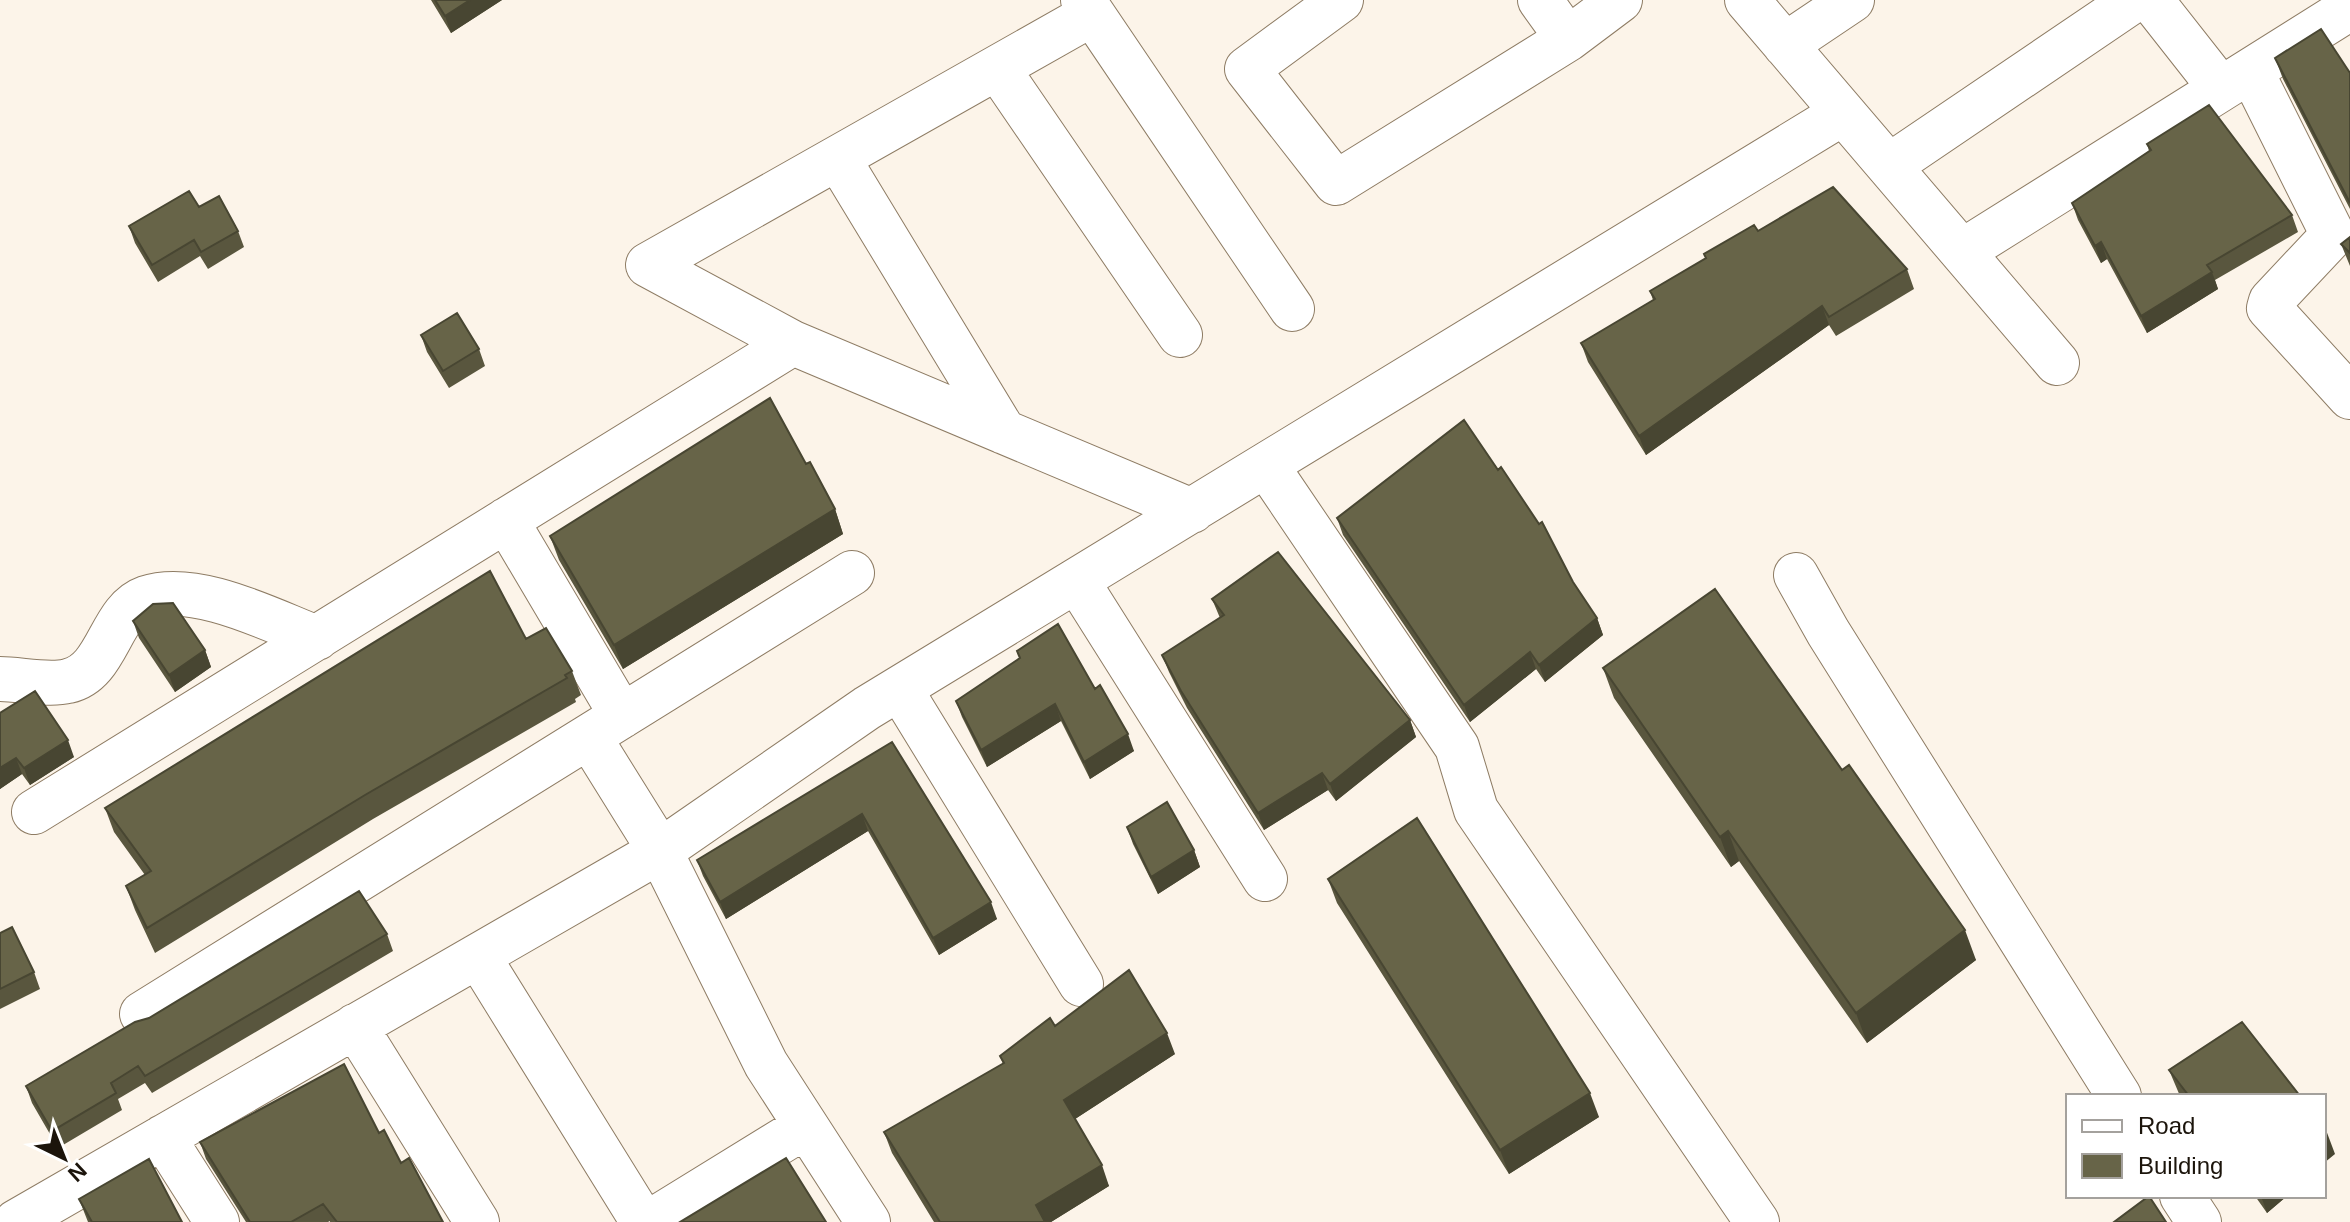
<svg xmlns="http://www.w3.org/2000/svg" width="2350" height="1222" font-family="Arial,sans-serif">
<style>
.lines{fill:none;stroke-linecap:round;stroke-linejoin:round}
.minor-casing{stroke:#8e7c64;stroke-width:46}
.minor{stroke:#fff;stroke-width:44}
.wall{fill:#59563e}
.shaded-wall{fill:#484632}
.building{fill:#676448;stroke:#484632;stroke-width:2}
</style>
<rect width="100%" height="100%" fill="#fcf4e9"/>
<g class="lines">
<g class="minor-casing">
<path id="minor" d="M 1083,0 L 1292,309
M 1341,0 L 1247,69 L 1336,183 L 1568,39 L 1540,0
M 1747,0 L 2057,363
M 2151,0 L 2221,89
M 1568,39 L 1620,0
M 1785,45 L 1852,0
M 998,69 L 1180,335
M 2251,71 L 2333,235 L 2271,301 L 2269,308 L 2350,397
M 839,160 L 1004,432
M 1889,166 L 2134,0
M 1963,251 L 2350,8
M 793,343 L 648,265 L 1092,14
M 1266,465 L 1457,747 L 1476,810 L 1757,1222
M 506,520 L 622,716
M 1796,575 L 1828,632 L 2119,1096
M 1077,581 L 1265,879
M 0,679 C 20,679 48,686 68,681 C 109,672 109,611 146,598 C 196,581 270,620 317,638
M 900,689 L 1081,984
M 589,737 L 660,851 L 766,1064 L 868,1222
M 34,812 L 793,343 L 1192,511
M 478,956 L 643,1222
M 142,1014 L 852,573
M 355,1026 L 477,1222
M 163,1137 L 217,1222
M 2182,1196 L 2199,1222
M 16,1222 L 660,851 L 867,708 L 1843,113
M 650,1222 L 806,1126"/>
</g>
<use href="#minor" class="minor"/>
</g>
<path class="wall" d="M 431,0 L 502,0 L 451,33 Z
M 2275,58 L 2350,73 L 2350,209 L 2283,79 Z
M 2147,144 L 2292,215 L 2298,232 L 2215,280 L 2218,289 L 2147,333 L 2107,259 L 2101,263 L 2078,220 L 2072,203 L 2149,151 Z
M 199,207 L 238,231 L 244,247 L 208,269 L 200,256 L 158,282 L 135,243 L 129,226 Z
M 1758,231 L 1907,269 L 1914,289 L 1836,336 L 1829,325 L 1646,455 L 1588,362 L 1581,343 L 1653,300 L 1650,291 L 1706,258 L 1704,254 Z
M 2350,237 L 2350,266 L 2341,244 Z
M 421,335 L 479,349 L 485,366 L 449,388 L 427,352 Z
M 806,464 L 835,509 L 843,534 L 623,669 L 559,560 L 550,536 Z
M 1337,518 L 1573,582 L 1597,618 L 1603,635 L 1545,682 L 1536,669 L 1470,722 L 1343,535 Z
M 1212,599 L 1410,720 L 1416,737 L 1336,801 L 1328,790 L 1264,830 L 1187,708 L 1169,672 L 1162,655 L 1220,618 Z
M 133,621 L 205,650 L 211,667 L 175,692 L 139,638 Z
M 526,639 L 572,671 L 581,695 L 575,699 L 576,702 L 373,819 L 155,953 L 135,910 L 126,886 L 145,875 L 114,832 L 105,808 Z
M 1017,651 L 1095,689 L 1134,751 L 1090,779 L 1061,721 L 987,767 L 962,717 L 956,701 L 1020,658 Z
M 1603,668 L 1842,770 L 1976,960 L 1867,1043 L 1739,861 L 1731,867 L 1614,698 Z
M 0,713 L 74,757 L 30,785 L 22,774 L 0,789 Z
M 892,742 L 997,919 L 939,955 L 868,831 L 726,919 L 703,876 L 697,860 Z
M 1127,827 L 1194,850 L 1200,867 L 1158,894 L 1133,844 Z
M 1328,879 L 1599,1117 L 1509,1174 L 1337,903 Z
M 0,933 L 34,972 L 40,989 L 0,1009 Z
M 387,934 L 393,951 L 152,1093 L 145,1083 L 118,1099 L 122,1110 L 58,1148 L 32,1103 L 26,1086 L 149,1018 Z
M 1055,1026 L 1175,1054 L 1075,1119 L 1109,1186 L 1051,1222 L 934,1222 L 892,1153 L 884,1132 L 1003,1064 L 1000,1056 Z
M 2169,1070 L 2300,1096 L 2180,1096 Z
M 379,1133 L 443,1222 L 330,1222 L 330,1221 L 328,1222 L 246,1222 L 206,1159 L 200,1142 Z
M 2255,1196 L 2287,1196 L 2267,1213 Z
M 79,1199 L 182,1222 L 88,1222 Z"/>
<path class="shaded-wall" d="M 470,0 L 502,0 L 451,33 L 445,16 Z
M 2101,242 L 2107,259 L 2101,263 L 2095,246 Z
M 2212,272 L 2218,289 L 2147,333 L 2141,316 Z
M 1822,306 L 1829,325 L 1646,455 L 1639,436 Z
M 835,509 L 843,534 L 623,669 L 614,645 Z
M 1597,618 L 1603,635 L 1545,682 L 1539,665 Z
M 205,650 L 211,667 L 175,692 L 169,675 Z
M 1530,652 L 1536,669 L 1470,722 L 1464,705 Z
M 1055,704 L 1061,721 L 987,767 L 981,750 Z
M 1410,720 L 1416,737 L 1336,801 L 1330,784 Z
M 1128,734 L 1134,751 L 1090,779 L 1084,762 Z
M 68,740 L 74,757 L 30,785 L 24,768 Z
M 16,758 L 22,774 L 0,789 L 0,768 Z
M 1322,773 L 1328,790 L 1264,830 L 1258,813 Z
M 862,814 L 868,831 L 726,919 L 720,902 Z
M 1728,831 L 1739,861 L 1731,867 L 1720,837 Z
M 1194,850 L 1200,867 L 1158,894 L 1151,877 Z
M 991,902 L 997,919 L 939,955 L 933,938 Z
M 1965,930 L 1976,960 L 1867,1043 L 1856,1013 Z
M 1167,1033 L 1175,1054 L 1072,1121 L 1064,1100 Z
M 1590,1093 L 1599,1117 L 1509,1174 L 1500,1150 Z
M 2326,1130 L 2335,1154 L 2324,1163 L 2324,1132 Z
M 1102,1165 L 1109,1186 L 1051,1222 L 1042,1222 L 1036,1205 Z
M 2261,1196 L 2287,1196 L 2267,1213 Z"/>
<path class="building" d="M 435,0 L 470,0 L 445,16 Z
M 2321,29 L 2350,73 L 2350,203 L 2275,58 Z
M 2209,105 L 2292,215 L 2207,265 L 2212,272 L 2141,316 L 2101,242 L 2095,246 L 2072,203 L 2151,150 L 2147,144 Z
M 1833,187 L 1907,269 L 1829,317 L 1822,306 L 1639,436 L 1581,343 L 1655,299 L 1650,291 L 1706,258 L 1704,254 L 1754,225 L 1758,231 Z
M 189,191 L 199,207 L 219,196 L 238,231 L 201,252 L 194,240 L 152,265 L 129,226 Z
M 2350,237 L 2350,253 L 2341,244 Z
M 457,313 L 479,349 L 443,371 L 421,335 Z
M 770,398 L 806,464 L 810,462 L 835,509 L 614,645 L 550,536 Z
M 1464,420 L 1498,470 L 1501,467 L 1539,524 L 1542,522 L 1573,582 L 1597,618 L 1539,665 L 1530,652 L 1464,705 L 1337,518 Z
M 1278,552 L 1410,720 L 1330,784 L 1322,773 L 1258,813 L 1181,691 L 1162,655 L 1224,615 L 1212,599 Z
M 490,571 L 526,639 L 546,628 L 572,671 L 565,675 L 567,678 L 365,795 L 147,928 L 126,886 L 151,871 L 105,808 Z
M 1715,589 L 1842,770 L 1849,765 L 1965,930 L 1856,1013 L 1728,831 L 1720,837 L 1603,668 Z
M 173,603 L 205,650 L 169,675 L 133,621 L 153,604 Z
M 1058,624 L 1095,689 L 1100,685 L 1128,734 L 1084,762 L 1055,704 L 981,750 L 956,701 L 1020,658 L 1017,651 Z
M 35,691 L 68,740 L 24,768 L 16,758 L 0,768 L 0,713 Z
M 892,742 L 991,902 L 933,938 L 862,814 L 720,902 L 697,860 Z
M 1167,802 L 1194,850 L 1151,877 L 1127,827 Z
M 1417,818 L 1590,1093 L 1500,1150 L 1328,879 Z
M 359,891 L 387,934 L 145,1076 L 138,1066 L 111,1083 L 116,1093 L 52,1131 L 26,1086 L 135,1022 L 149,1018 Z
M 12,927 L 34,972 L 0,989 L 0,933 Z
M 1129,970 L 1167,1033 L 1064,1100 L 1102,1165 L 1036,1205 L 1045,1222 L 940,1222 L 884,1132 L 1004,1063 L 1000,1056 L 1050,1018 L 1055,1026 Z
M 2242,1022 L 2300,1096 L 2189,1096 L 2169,1070 Z
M 344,1064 L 379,1133 L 384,1130 L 401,1163 L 409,1158 L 443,1222 L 337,1222 L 323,1204 L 291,1222 L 250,1222 L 200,1142 Z
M 786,1158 L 826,1222 L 680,1222 Z
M 149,1159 L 182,1222 L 92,1222 L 79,1199 Z
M 2149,1196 L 2166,1222 L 2114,1222 Z"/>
<rect x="2066" y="1094" width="260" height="104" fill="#ffffff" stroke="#a4a19d" stroke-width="2"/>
<rect x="2082" y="1120" width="40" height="12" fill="#ffffff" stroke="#a4a19d" stroke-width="2"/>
<text x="2138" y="1134" font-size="24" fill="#1b140b">Road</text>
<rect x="2082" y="1154" width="40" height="24" fill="#676448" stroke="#a4a19d" stroke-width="2"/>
<text x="2138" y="1174" font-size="24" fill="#1b140b">Building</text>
<g transform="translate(64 1158) rotate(137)" stroke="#ffffff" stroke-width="6" paint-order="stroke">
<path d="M0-6L14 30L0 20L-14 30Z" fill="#1b140b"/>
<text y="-12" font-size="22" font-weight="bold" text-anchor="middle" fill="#1b140b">N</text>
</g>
</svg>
